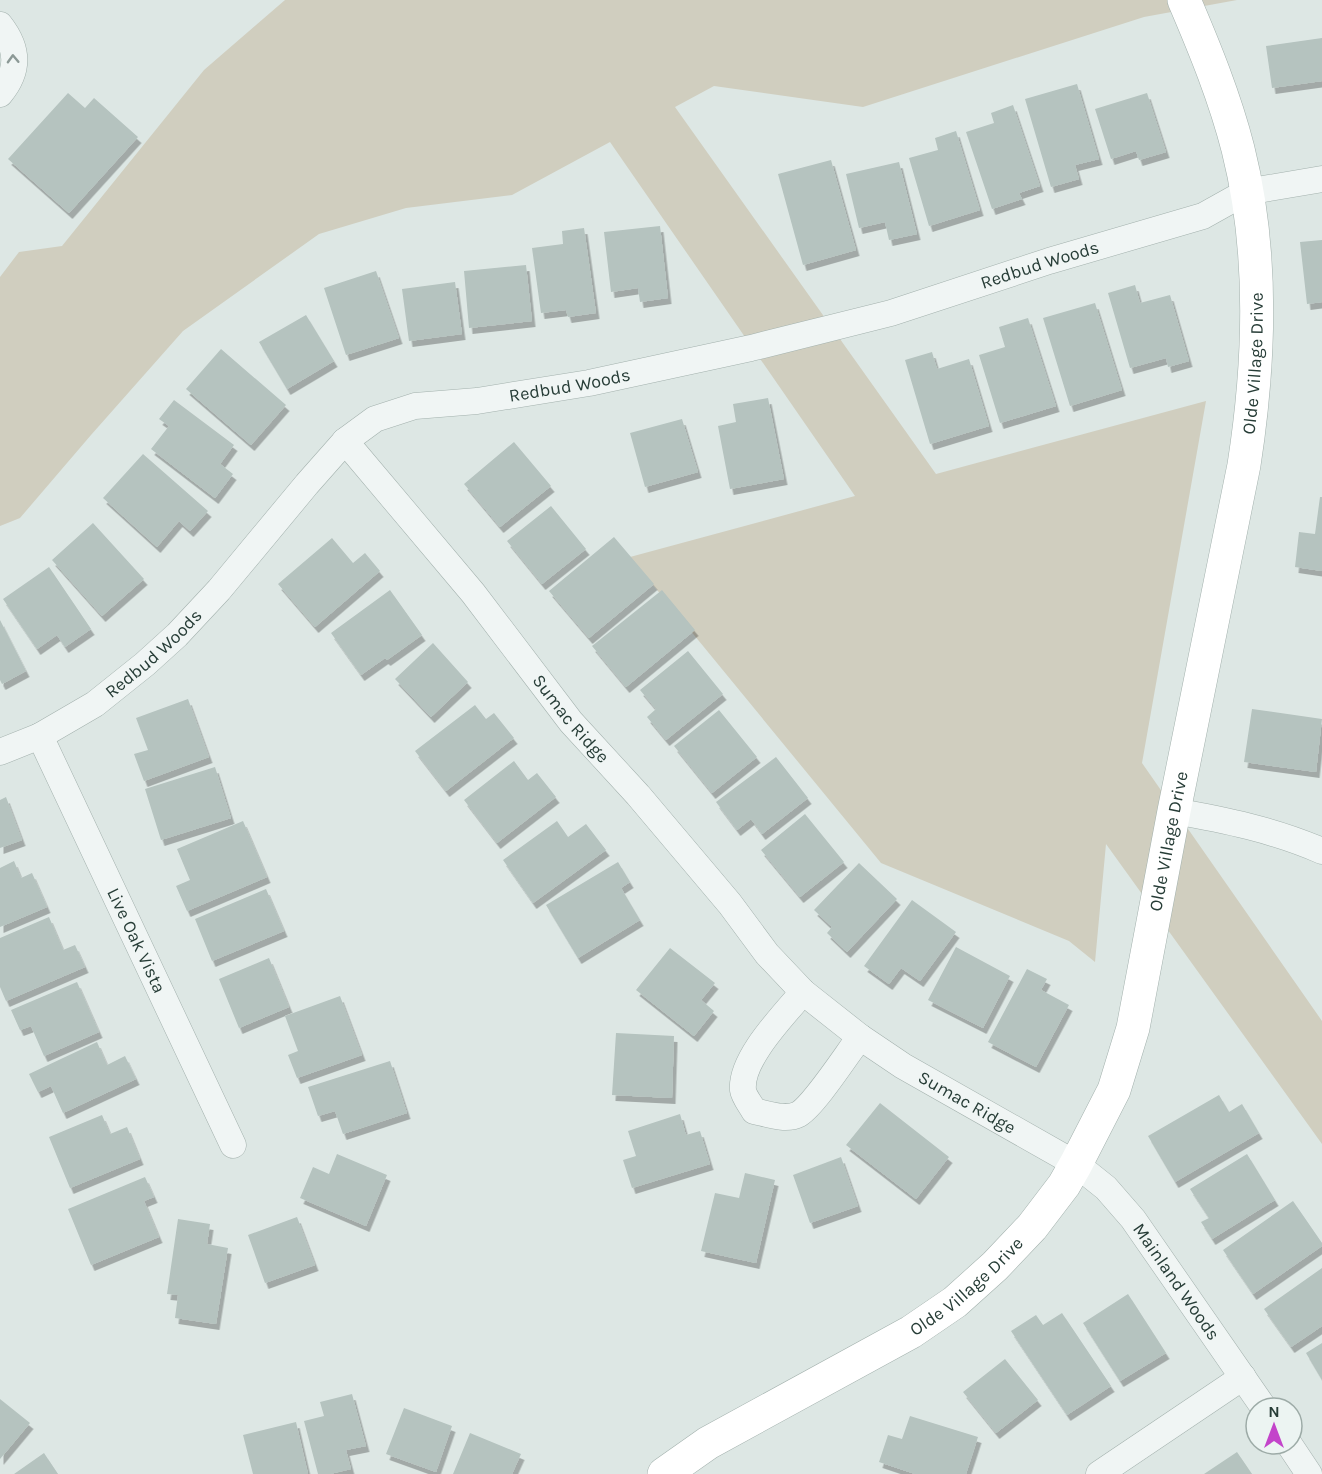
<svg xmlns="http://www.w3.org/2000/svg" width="1322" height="1474" font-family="Karla,sans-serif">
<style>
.green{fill:#d0cebf}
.building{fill:#b5c3bf;filter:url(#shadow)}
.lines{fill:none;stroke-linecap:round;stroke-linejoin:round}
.street-casing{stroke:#a3b1ad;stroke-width:27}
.secondary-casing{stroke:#a3b1ad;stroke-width:34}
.street{stroke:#f0f5f4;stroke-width:26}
.secondary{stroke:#fff;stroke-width:33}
.oneway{stroke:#8c9996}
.labels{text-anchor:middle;stroke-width:5;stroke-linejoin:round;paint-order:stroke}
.street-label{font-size:18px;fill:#273d37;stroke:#ecf4f2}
</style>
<defs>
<filter id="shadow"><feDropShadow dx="3.5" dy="6" stdDeviation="0" flood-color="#0004"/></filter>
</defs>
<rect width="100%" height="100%" fill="#dde7e4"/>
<path class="green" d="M 285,0 L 1237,0 L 1144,17 L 863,107 L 714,86 L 675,107 L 936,474 L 1206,401 L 1142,763 L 1322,1021 L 1322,1144 L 1106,844 L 1095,962 L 1069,941 L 881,863 L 630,557 L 855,496 L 610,142 L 512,195 L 406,208 L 319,234 L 183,331 L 91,435 L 20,518 L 0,526 L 0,277 L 19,252 L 62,246 L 204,70 Z"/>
<path class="building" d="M 1322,38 L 1322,81 L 1272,88 L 1266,46 Z
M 1077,84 L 1099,159 L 1075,165 L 1079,179 L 1051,187 L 1025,99 Z
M 68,93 L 85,108 L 94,98 L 138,137 L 69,213 L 8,159 Z
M 1147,93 L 1166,152 L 1139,160 L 1136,151 L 1111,159 L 1095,109 Z
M 1013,105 L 1040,186 L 1019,193 L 1022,199 L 992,209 L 966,132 L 994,123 L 991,113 Z
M 956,131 L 980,210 L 929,226 L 909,158 L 938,150 L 935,138 Z
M 831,160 L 856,250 L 803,265 L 778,174 Z
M 899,162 L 917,234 L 889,240 L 885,222 L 859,228 L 846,174 Z
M 660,226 L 668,298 L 640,302 L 638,288 L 611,292 L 604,232 Z
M 584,228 L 596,313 L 568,317 L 566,310 L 541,313 L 532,248 L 563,244 L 562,231 Z
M 1322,240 L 1322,302 L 1307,304 L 1300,242 Z
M 526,265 L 532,321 L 469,328 L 464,271 Z
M 376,271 L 399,338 L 346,355 L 324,288 Z
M 455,282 L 462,334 L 409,341 L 402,289 Z
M 1135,285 L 1140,303 L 1170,295 L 1189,361 L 1168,367 L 1166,358 L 1130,368 L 1108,293 Z
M 1095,303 L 1122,390 L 1070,406 L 1043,318 Z
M 306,315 L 334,361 L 287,389 L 259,342 Z
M 1028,318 L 1056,406 L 1000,423 L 979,355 L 1005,347 L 999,327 Z
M 221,349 L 286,405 L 251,445 L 186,389 Z
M 932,352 L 937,369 L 969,359 L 989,426 L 930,444 L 905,360 Z
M 768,398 L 784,479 L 730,489 L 718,426 L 736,422 L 733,404 Z
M 174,400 L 234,445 L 220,464 L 233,474 L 215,498 L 151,449 L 169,426 L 159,419 Z
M 682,419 L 698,472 L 645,487 L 630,433 Z
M 514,442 L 551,486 L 500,527 L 464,484 Z
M 143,454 L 208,511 L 190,531 L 179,521 L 157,547 L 103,498 Z
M 1320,497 L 1322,497 L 1322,571 L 1295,567 L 1299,532 L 1315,534 Z
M 551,506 L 586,549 L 542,584 L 507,541 Z
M 93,523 L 144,579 L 102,616 L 52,560 Z
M 614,537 L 654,584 L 589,638 L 549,591 Z
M 332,538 L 353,563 L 365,553 L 380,571 L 315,627 L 278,584 Z
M 49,567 L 91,629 L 65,647 L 57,635 L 37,649 L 3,599 Z
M 390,590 L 422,635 L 387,660 L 385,658 L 361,675 L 331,633 Z
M 662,590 L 695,630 L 626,687 L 592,646 Z
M 0,620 L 26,671 L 2,684 L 0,680 Z
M 433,643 L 468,682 L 431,717 L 395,679 Z
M 688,651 L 723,694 L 666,740 L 647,717 L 656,709 L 640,690 Z
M 188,699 L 209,757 L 144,781 L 134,754 L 148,750 L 136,718 Z
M 475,705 L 486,719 L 494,713 L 514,738 L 446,791 L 415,751 Z
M 1252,709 L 1322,719 L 1316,772 L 1244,762 Z
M 719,710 L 757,757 L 712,793 L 674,746 Z
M 776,757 L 808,798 L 762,834 L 751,819 L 737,830 L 716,802 Z
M 514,761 L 528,780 L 537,773 L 556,797 L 497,843 L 464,800 Z
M 215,767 L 231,818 L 161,840 L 145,789 Z
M 6,797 L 22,840 L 0,848 L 0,800 Z
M 805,814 L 844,862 L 800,897 L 761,850 Z
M 243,821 L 267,877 L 187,911 L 176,886 L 190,880 L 177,849 Z
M 557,821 L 568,837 L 586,824 L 606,850 L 533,903 L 503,860 Z
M 14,861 L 21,878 L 32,873 L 47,907 L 0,927 L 0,868 Z
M 618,862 L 630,882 L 621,888 L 640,920 L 578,958 L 546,905 Z
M 859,863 L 897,899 L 847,952 L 827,933 L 832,927 L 814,910 Z
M 266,889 L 284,931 L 212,961 L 195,919 Z
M 912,900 L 956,932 L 920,981 L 901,968 L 889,984 L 864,966 Z
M 49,917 L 63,950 L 75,945 L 85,967 L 6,1001 L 0,987 L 0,938 Z
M 956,947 L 1010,976 L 983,1028 L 928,1000 Z
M 670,948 L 715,983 L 701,1000 L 714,1011 L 694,1036 L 636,990 Z
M 269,958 L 289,1007 L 239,1028 L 219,979 Z
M 1027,969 L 1047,979 L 1041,990 L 1069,1005 L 1036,1067 L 988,1042 Z
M 77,982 L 99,1032 L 44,1056 L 31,1026 L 20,1030 L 11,1010 Z
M 340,996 L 362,1055 L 297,1078 L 288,1055 L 298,1051 L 285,1016 Z
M 616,1033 L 674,1036 L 672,1098 L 612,1095 Z
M 97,1042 L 107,1065 L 125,1056 L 136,1079 L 63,1113 L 51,1086 L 38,1092 L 29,1074 Z
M 390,1061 L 407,1113 L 343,1134 L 335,1111 L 318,1116 L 308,1087 Z
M 1219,1095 L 1229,1112 L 1242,1104 L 1259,1133 L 1175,1182 L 1148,1136 Z
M 880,1103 L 949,1157 L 916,1199 L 846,1145 Z
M 680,1114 L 686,1135 L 700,1131 L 710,1164 L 632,1188 L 623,1160 L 636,1156 L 628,1131 Z
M 102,1115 L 110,1134 L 127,1127 L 140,1159 L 70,1188 L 49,1137 Z
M 337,1154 L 387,1175 L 366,1226 L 300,1198 L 313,1167 L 329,1174 Z
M 1247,1154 L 1275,1200 L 1212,1239 L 1201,1222 L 1209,1218 L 1190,1189 Z
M 841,1157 L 858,1206 L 810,1223 L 793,1175 Z
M 745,1173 L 775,1180 L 756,1263 L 701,1251 L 715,1193 L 739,1198 Z
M 145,1177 L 154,1197 L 144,1201 L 159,1237 L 91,1265 L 68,1209 Z
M 1293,1201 L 1322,1243 L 1322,1246 L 1253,1294 L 1223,1250 Z
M 297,1217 L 315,1265 L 265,1283 L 248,1235 Z
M 178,1219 L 210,1224 L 207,1244 L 228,1248 L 216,1324 L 175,1318 L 178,1295 L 167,1294 Z
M 1322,1268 L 1322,1326 L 1291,1347 L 1264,1309 Z
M 1128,1294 L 1166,1353 L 1120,1381 L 1083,1323 Z
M 1062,1313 L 1111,1386 L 1067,1415 L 1011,1331 L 1036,1315 L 1043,1325 Z
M 1322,1343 L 1322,1380 L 1306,1353 Z
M 1005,1359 L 1038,1400 L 996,1433 L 963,1392 Z
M 352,1394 L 366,1446 L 346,1450 L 351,1469 L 330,1474 L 318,1474 L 304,1421 L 324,1416 L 320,1402 Z
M 0,1399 L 30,1423 L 0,1459 Z
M 404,1408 L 452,1426 L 436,1472 L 386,1454 Z
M 910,1416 L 978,1437 L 966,1474 L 915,1474 L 879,1462 L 888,1435 L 902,1439 Z
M 296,1422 L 308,1474 L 253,1474 L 243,1435 Z
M 470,1433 L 521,1454 L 512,1474 L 453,1474 Z
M 1237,1452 L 1252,1474 L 1204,1474 Z
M 44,1453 L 58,1474 L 14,1474 Z"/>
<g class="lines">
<g class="street-casing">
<g id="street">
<path d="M 0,25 C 18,48 20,70 0,94"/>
<path id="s1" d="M 345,441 L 473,593 L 571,722 L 638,795 L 730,904 L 767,954 L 803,992 L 860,1037 L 903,1066 L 1076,1164 L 1106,1188 L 1133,1219 L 1264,1408"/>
<path id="s2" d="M 40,736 L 233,1145"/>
<path id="s3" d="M 0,752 L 40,736 L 95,704 L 145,664 L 177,635 L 219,590 L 307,484 L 345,441 L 375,419 L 415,406 L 477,401 L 589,383 L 751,348 L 891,313 L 1049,261 L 1203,216 L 1246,192 L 1322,179"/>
<path d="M 1174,811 C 1225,820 1274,830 1322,851"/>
<path d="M 803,992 C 784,1015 740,1059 743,1090 C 744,1097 751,1105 754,1111 C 768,1114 786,1121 799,1114 C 815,1104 847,1054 860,1037"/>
<path d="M 1289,1444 L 1309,1474"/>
<path d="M 1099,1474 L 1243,1377"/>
</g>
</g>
<g class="secondary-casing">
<g id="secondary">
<path id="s4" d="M 664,1474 L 708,1443 L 911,1332 L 955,1302 L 995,1266 L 1032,1227 L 1064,1185 L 1076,1164 L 1114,1090 L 1133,1028 L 1174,811 L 1244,465 C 1260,362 1264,252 1238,149 C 1225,98 1205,49 1184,0"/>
</g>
</g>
<use href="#street" class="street"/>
<use href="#secondary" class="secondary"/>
</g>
<defs><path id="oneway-chevron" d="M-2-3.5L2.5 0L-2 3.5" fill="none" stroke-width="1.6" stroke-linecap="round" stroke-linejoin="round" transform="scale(1.5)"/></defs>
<use class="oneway" href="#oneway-chevron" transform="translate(13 59) rotate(-92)"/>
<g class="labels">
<g class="street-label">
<text dy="6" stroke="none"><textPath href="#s3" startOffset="1192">Redbud Woods</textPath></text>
<text dy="6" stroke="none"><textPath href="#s4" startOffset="1347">Olde Village Drive</textPath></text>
<text dy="6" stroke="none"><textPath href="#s3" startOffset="706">Redbud Woods</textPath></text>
<text dy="6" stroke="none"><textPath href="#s3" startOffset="184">Redbud Woods</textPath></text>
<text dy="6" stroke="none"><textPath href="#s1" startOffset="358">Sumac Ridge</textPath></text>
<text dy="6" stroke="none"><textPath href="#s4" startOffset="861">Olde Village Drive</textPath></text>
<text dy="6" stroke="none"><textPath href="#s2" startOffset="226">Live Oak Vista</textPath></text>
<text dy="6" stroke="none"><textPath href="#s1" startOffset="915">Sumac Ridge</textPath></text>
<text dy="6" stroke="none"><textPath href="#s1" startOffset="1196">Mainland Woods</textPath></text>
<text dy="6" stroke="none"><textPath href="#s4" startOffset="357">Olde Village Drive</textPath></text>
</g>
</g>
<g transform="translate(1274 1426)"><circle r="28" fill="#ecf4f2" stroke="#9daba7" stroke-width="1.5"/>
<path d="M0-4.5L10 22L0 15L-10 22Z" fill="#c344ca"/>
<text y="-9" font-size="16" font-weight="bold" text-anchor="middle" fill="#273d37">N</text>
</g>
</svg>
